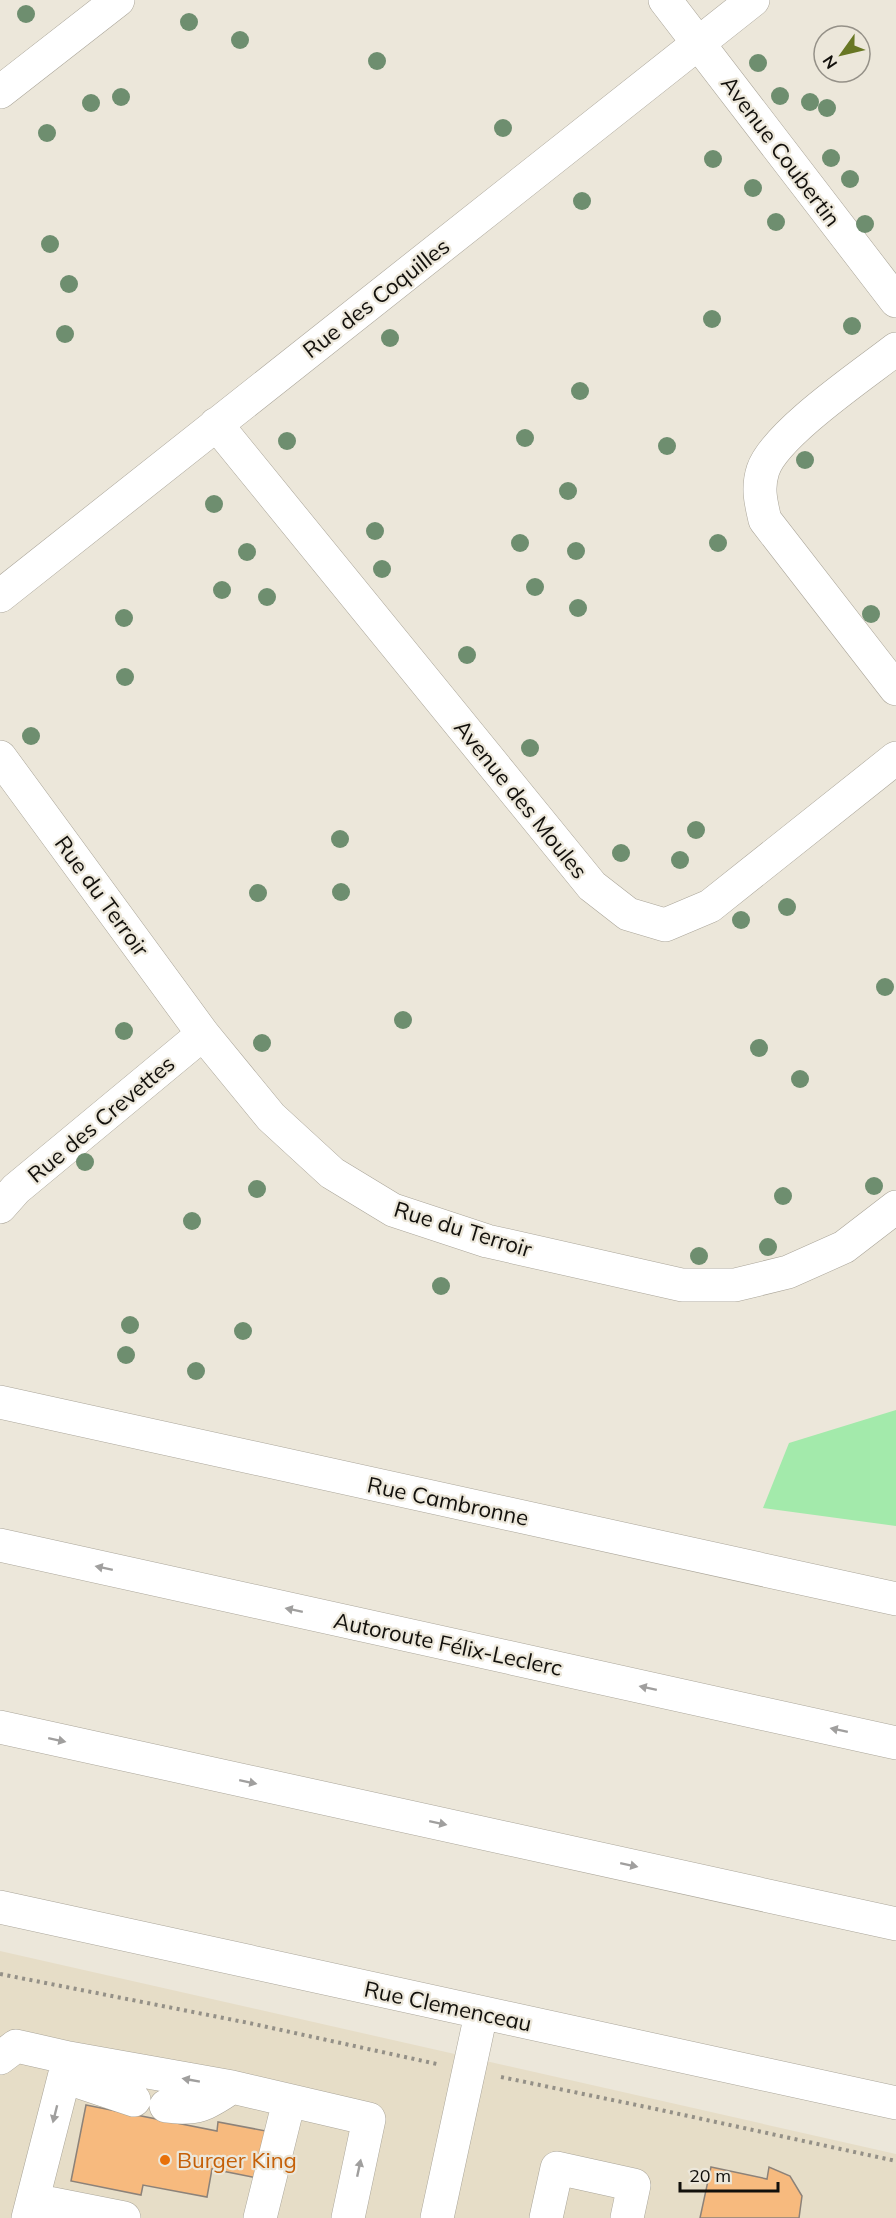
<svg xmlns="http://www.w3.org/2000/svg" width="896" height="2218" font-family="Mulish,sans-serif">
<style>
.commercial{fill:#e6ddc7}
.green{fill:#a3eaab}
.building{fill:#f7ba7e;stroke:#8c8279;stroke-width:1.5}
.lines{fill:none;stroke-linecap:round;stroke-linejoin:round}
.minor-casing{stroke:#aaa599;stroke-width:34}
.highway-casing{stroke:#aaa599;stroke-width:34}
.path{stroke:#949087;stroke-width:4;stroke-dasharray:3 4.5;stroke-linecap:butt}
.minor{stroke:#fff;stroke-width:33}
.highway{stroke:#fff;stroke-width:33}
.tree{fill:#6e8e6f}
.oneway{fill:#a09f9e}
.food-dot{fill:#e8710a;stroke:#ece7da;stroke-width:2}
.labels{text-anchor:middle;stroke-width:4.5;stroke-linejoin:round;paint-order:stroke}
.street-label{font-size:22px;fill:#12100c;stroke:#ece7da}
.food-label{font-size:22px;fill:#c56008;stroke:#ece7da;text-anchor:start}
</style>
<rect width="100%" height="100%" fill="#ece7da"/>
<path class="commercial" d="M 0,1951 L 896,2154 L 896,2218 L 0,2218 Z"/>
<path class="green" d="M 896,1410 L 896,1526 L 763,1508 L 789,1443 Z"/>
<path class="building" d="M 86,2105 L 217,2131 L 218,2122 L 266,2131 L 257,2178 L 212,2169 L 207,2197 L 143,2185 L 141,2195 L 71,2181 Z
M 711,2167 L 767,2179 L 769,2167 L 790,2176 L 802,2196 L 799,2218 L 700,2218 Z"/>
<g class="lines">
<g class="minor-casing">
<path id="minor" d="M 665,0 L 896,301
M 0,92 L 118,0
M 896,349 C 864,374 775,434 763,470 C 757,488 761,503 765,520 L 896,689
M 216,424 L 592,886 L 628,914 L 665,925 L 710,906 L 896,758
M 0,596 L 753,0
M 0,757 L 203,1034 L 271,1117 L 332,1173 L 393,1210 L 487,1241 L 682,1285 L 735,1285 L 788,1272 L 844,1247 L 896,1207
M 0,1207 L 16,1189 L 203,1034
M 0,1402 L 896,1599
M 0,1907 L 896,2103
M 0,2058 L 16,2046 L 69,2058 L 232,2087 L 369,2119 L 348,2218
M 65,2077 L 134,2100
M 166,2106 C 197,2110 206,2105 232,2087
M 33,2200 L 124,2218
M 28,2218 L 69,2058
M 260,2218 L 289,2101
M 437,2218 L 481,2014
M 546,2218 L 557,2168 L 634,2185 L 627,2218"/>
</g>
<g class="highway-casing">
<path id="highway" d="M 0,1545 L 896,1743
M 0,1727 L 896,1924"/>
</g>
<path class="path" d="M 0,1974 L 249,2023 L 437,2064
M 501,2077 L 656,2109 L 896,2161"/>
<use href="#minor" class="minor"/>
<use href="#highway" class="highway"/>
</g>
<g class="tree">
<circle cx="26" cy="14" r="9"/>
<circle cx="189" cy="22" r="9"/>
<circle cx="240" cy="40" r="9"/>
<circle cx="377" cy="61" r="9"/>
<circle cx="758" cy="63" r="9"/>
<circle cx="780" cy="96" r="9"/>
<circle cx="121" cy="97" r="9"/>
<circle cx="810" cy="102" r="9"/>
<circle cx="91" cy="103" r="9"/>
<circle cx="827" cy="108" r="9"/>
<circle cx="503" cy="128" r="9"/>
<circle cx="47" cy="133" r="9"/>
<circle cx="831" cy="158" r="9"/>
<circle cx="713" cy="159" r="9"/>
<circle cx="850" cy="179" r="9"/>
<circle cx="753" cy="188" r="9"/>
<circle cx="582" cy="201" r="9"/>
<circle cx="776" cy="222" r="9"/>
<circle cx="865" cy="224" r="9"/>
<circle cx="50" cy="244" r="9"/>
<circle cx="69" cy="284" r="9"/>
<circle cx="712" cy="319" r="9"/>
<circle cx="852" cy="326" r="9"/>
<circle cx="65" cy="334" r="9"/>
<circle cx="390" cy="338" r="9"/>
<circle cx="580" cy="391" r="9"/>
<circle cx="525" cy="438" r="9"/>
<circle cx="287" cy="441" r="9"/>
<circle cx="667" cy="446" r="9"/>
<circle cx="805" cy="460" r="9"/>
<circle cx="568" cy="491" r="9"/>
<circle cx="214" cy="504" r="9"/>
<circle cx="375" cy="531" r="9"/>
<circle cx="520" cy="543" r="9"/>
<circle cx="718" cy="543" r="9"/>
<circle cx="576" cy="551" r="9"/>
<circle cx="247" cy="552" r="9"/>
<circle cx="382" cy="569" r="9"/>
<circle cx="535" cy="587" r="9"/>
<circle cx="222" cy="590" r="9"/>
<circle cx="267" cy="597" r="9"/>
<circle cx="578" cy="608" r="9"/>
<circle cx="871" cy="614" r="9"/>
<circle cx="124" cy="618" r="9"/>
<circle cx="467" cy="655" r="9"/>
<circle cx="125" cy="677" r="9"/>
<circle cx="31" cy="736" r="9"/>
<circle cx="530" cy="748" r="9"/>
<circle cx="696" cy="830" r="9"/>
<circle cx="340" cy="839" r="9"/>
<circle cx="621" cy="853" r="9"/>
<circle cx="680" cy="860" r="9"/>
<circle cx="341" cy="892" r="9"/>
<circle cx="258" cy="893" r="9"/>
<circle cx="787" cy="907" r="9"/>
<circle cx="741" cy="920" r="9"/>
<circle cx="885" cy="987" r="9"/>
<circle cx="403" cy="1020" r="9"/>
<circle cx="124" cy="1031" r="9"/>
<circle cx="262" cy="1043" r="9"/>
<circle cx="759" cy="1048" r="9"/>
<circle cx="800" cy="1079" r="9"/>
<circle cx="85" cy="1162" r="9"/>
<circle cx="874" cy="1186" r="9"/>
<circle cx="257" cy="1189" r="9"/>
<circle cx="783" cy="1196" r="9"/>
<circle cx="192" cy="1221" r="9"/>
<circle cx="768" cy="1247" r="9"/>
<circle cx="699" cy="1256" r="9"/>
<circle cx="441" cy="1286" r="9"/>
<circle cx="130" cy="1325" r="9"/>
<circle cx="243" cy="1331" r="9"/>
<circle cx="126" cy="1355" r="9"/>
<circle cx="196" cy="1371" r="9"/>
</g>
<defs><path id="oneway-solid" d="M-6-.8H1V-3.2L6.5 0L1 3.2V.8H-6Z" transform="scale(1.5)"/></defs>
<g class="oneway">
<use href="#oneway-solid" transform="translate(104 1568) rotate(-168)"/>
<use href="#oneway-solid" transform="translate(294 1610) rotate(-168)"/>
<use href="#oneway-solid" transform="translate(648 1688) rotate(-168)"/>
<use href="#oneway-solid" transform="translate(839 1730) rotate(-168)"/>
<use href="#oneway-solid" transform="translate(57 1740) rotate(12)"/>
<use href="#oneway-solid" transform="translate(248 1782) rotate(12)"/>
<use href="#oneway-solid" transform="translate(438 1823) rotate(12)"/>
<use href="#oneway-solid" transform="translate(629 1865) rotate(12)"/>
<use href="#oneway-solid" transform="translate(191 2080) rotate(-170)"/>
<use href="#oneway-solid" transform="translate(55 2114) rotate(104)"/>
<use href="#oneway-solid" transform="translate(359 2168) rotate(-78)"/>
</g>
<circle class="food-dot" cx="165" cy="2160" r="6"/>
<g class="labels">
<g class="street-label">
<text transform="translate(781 151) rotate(53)" y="8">Avenue Coubertin</text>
<text transform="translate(376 298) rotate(-38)" y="8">Rue des Coquilles</text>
<text transform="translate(521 799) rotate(51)" y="8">Avenue des Moules</text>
<text transform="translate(102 896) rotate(54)" y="8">Rue du Terroir</text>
<text transform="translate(101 1119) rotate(-40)" y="8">Rue des Crevettes</text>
<text transform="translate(463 1229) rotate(17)" y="8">Rue du Terroir</text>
<text transform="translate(448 1501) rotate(12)" y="8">Rue Cambronne</text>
<text transform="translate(448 1644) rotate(12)" y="8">Autoroute Félix-Leclerc</text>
<text transform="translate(448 2006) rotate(12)" y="8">Rue Clemenceau</text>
</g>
<g class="food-label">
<text x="177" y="2168">Burger King</text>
</g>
</g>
<g transform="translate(842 54) rotate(236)"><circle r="28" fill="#ece7da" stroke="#959188" stroke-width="1.5"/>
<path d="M0-4.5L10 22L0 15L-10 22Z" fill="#687724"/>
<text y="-9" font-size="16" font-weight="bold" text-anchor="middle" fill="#12100c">N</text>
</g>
<path d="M680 2182v9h98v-9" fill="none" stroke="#12100c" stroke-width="3"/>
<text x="689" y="2182" font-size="18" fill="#12100c" stroke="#ece7da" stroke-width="4.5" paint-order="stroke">20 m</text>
</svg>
